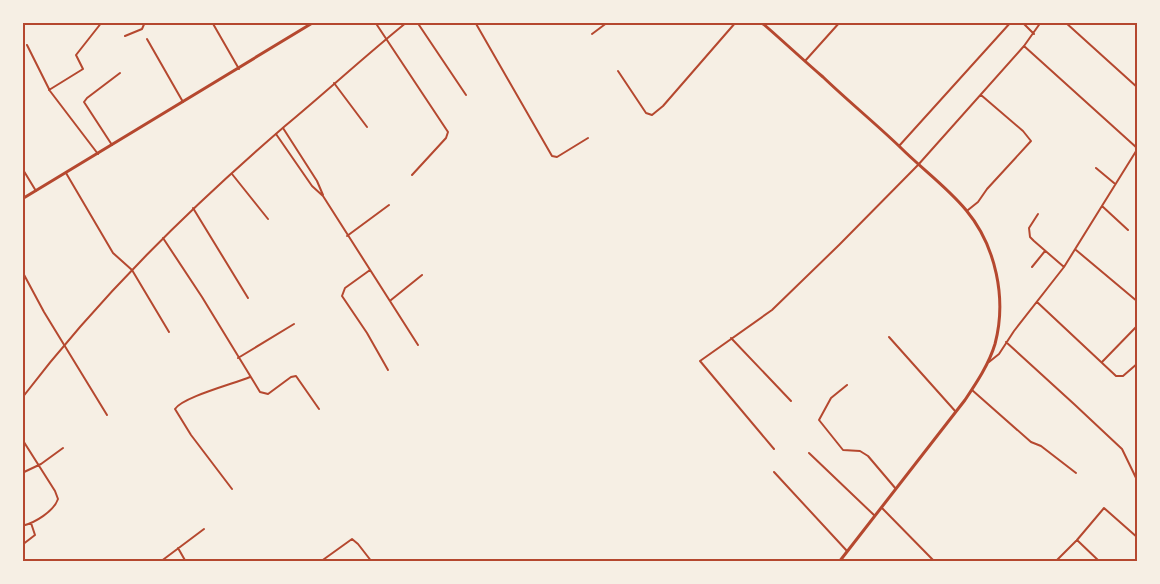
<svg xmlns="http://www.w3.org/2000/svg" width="1160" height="584" font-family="Helvetica,sans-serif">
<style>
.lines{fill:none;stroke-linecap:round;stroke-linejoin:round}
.minor{stroke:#b5482f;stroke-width:2}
.tertiary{stroke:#b5482f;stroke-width:2}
.secondary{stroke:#b5482f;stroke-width:3}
.neatline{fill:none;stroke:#b5482f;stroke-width:2}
</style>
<rect width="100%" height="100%" fill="#f6efe4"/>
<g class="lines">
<path class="minor" d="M 212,22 L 239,69
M 375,22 L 448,132 L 446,138 L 412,175
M 417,22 L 466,95
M 475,22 L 552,156 L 557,157 L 588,138
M 1022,22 L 1034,34
M 1065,22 L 1138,88
M 592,34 L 608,22
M 125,36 L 142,29 L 145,22
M 147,39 L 183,102
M 27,45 L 50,91 L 98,154
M 1024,46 L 1137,148
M 805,61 L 840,22
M 618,71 L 646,113 L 652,115 L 663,106 L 736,22
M 334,83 L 367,127
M 49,90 L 83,69 L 76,55 L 102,22
M 283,128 L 317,181 L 323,195
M 276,134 L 312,186 L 323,196 L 418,345
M 112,145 L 84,102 L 87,98 L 120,73
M 899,146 L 1011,22
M 22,168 L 36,191
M 1096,168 L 1114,183
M 66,173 L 113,253 L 132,270 L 169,332
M 232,174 L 268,219
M 1102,206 L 1128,230
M 193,208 L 248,298
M 968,210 L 978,202 L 987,189 L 1031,141 L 1023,131 L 981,95
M 1038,214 L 1029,228 L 1030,237 L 1034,241 L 1064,267
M 347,236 L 389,205
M 163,238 L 202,297 L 260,392 L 268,394 L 291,377 L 296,376 L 319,409
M 1076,250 L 1138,302
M 1032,267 L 1045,251
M 370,270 L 345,288 L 342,296 L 367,333 L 388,370
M 22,271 L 44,312 L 107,415
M 391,300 L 422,275
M 1037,302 L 1116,376 L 1123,376 L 1138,363
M 889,337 L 956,412
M 731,338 L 791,401
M 1006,342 L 1074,404 L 1122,449 L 1138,482
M 238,358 L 294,324
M 989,362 L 999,354 L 1014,331 L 1064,267 L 1138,148
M 1102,362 L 1138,325
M 847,385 L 831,398 L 819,420 L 843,450 L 860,451 L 868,456 L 896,489
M 972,390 L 1031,442 L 1041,446 L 1076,473
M 22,439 L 55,491 L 58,499 C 54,511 35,523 22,526
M 774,449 L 700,361 L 772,310 L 839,245 L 918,165 L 1024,46 L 1041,22
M 809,453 L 875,516
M 774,472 L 847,551
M 22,473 L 41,464 L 63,448
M 232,489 L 191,435 L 175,409 C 183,397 233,384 250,377
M 882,508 L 935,562
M 1077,540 L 1104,508 L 1138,538
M 22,545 L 35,535 L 31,523
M 178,548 L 186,562
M 160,562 L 204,529
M 320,562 L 352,539 L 358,544 L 372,562
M 1055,562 L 1077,540 L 1100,562"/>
<path class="tertiary" d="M 22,398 C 99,297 189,209 285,126 C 326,92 365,56 407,22"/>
<path class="secondary" d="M 761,22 C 782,40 802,59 823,77 C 848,101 875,123 900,147 C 922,169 947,187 966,210 C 996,246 1007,299 995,344 C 989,364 977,382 965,400 L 839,562
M 22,199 L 314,22"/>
</g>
<rect width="1160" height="584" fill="none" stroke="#f6efe4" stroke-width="48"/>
<rect x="24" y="24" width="1112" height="536" class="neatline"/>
</svg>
